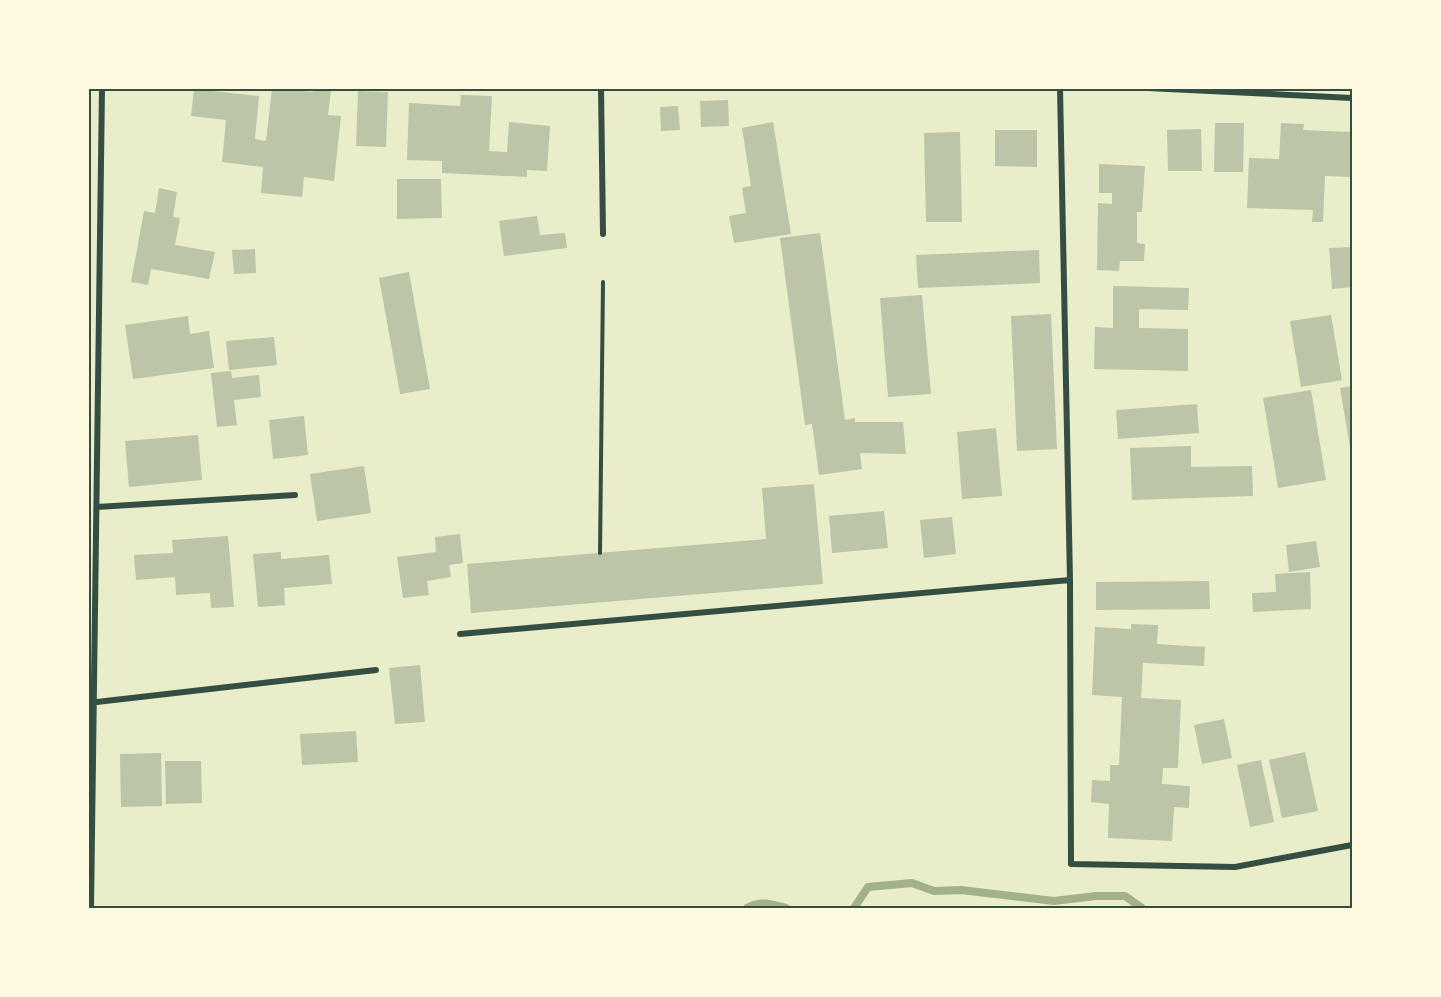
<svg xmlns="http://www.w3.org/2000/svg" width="1441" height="997" font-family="Raleway,sans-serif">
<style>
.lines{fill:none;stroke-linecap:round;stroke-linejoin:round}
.stream{stroke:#a3b18a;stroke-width:8}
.building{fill:#bcc5a7}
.path{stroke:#344e41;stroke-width:4}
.minor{stroke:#344e41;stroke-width:6}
.neatline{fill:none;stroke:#344e41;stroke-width:2}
</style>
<rect width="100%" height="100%" fill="#e9edc9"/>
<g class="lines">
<path class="stream" d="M 747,908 C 760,900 772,904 786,908
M 854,908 L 868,887 L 912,883 L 934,891 L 961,890 L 1054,901 L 1096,896 L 1125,896 L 1142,908"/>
</g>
<path class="building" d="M 272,88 L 313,92 L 313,88 L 331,90 L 328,115 L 341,116 L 334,181 L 304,177 L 302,197 L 261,193 L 263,167 L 222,162 L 226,120 L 191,116 L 194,89 L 259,96 L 255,139 L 266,141 Z
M 358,91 L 388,92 L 386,147 L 356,146 Z
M 461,95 L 492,96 L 489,151 L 507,152 L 509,122 L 550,126 L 547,171 L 527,170 L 527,177 L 442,173 L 442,161 L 407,160 L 409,103 L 460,106 Z
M 728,100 L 729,126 L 701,127 L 700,101 Z
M 678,106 L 680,130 L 661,131 L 660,107 Z
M 773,122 L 791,234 L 734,243 L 729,216 L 746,213 L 742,188 L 751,186 L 742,128 Z
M 1215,123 L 1244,123 L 1243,172 L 1214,172 Z
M 1281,123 L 1304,124 L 1303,130 L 1352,132 L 1352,177 L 1325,176 L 1323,222 L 1312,222 L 1313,210 L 1247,208 L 1249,158 L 1279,159 Z
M 1201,129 L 1202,171 L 1168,171 L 1167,130 Z
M 995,130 L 1037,130 L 1037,167 L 995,166 Z
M 960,132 L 962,222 L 926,222 L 924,133 Z
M 1099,164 L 1145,166 L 1142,212 L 1137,212 L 1137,243 L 1145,244 L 1144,261 L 1120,261 L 1119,271 L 1097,270 L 1098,203 L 1112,204 L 1112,193 L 1099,193 Z
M 397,179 L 441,179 L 442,218 L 397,219 Z
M 159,188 L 177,192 L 173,217 L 180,218 L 175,245 L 215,252 L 209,279 L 151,269 L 148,285 L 131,282 L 144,211 L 155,213 Z
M 537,216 L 540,235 L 565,233 L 567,248 L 504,256 L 499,221 Z
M 820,233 L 845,420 L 855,418 L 855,422 L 903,422 L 906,454 L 860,453 L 862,469 L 819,475 L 812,424 L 805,425 L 780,238 Z
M 1352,247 L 1352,287 L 1332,289 L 1329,248 Z
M 255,249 L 256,273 L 234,274 L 232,250 Z
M 1039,250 L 1040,283 L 918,288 L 916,255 Z
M 409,272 L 430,389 L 400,394 L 379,278 Z
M 1113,286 L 1189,288 L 1188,310 L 1139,309 L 1139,328 L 1188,329 L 1188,371 L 1094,369 L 1095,327 L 1113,328 Z
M 922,295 L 931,394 L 888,397 L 880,298 Z
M 1051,314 L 1057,449 L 1017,451 L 1011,316 Z
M 1331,315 L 1342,380 L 1301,387 L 1290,321 Z
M 188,316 L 190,334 L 209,331 L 214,368 L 133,379 L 125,325 Z
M 274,337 L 277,365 L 229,370 L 226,341 Z
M 231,371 L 232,378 L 259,375 L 261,397 L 234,400 L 237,425 L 217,427 L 211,373 Z
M 1352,386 L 1352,453 L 1351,453 L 1340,388 Z
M 1311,390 L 1326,480 L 1278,488 L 1263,398 Z
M 1197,404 L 1199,433 L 1118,439 L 1116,410 Z
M 304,416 L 308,455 L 273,459 L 269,420 Z
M 996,428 L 1002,496 L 962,499 L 957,432 Z
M 198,435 L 202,480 L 129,487 L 125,441 Z
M 1191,446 L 1191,467 L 1252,466 L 1253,496 L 1132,500 L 1130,448 Z
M 364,466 L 371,513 L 317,521 L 310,474 Z
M 814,484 L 823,584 L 471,613 L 467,564 L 766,539 L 762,488 Z
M 884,511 L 888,548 L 832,553 L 829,516 Z
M 952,517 L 956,554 L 924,558 L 920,520 Z
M 460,534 L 463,563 L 449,565 L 451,577 L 427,581 L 429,595 L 403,598 L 397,557 L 436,552 L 435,537 Z
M 228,536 L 234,607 L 211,608 L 210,593 L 176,595 L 175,577 L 136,580 L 134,555 L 173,553 L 172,540 Z
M 1316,541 L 1320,567 L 1289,572 L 1286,545 Z
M 281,552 L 281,559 L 329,555 L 332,584 L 284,588 L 285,605 L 258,607 L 253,554 Z
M 1310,572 L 1311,609 L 1253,612 L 1252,593 L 1276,592 L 1275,574 Z
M 1209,581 L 1210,609 L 1096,610 L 1096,582 Z
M 1131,624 L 1158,625 L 1157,644 L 1205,647 L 1204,666 L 1143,663 L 1141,698 L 1181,700 L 1178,768 L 1163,768 L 1162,784 L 1190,786 L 1189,808 L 1174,807 L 1172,841 L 1108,838 L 1109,804 L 1091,802 L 1092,780 L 1110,781 L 1110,765 L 1119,765 L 1122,697 L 1092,695 L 1095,627 L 1131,629 Z
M 420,665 L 425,722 L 395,724 L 389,668 Z
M 1224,719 L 1232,758 L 1202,764 L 1194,725 Z
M 356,731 L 358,762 L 302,765 L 300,734 Z
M 1305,752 L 1318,811 L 1282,818 L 1269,760 Z
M 161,753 L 162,806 L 121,807 L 120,754 Z
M 1261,760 L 1274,822 L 1250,827 L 1237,765 Z
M 165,761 L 201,761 L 202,803 L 166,804 Z"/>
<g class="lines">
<path class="path" d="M 600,553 L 603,282"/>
<path class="minor" d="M 601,88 L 603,234
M 1060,88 L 1070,580 L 1071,864 L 1235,867 L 1352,845
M 1147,88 L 1352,98
M 97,507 L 295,495
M 460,634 L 1070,580
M 88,703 L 376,670
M 91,908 L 102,88"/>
</g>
<rect width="1441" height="997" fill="none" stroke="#fefae0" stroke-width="180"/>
<rect x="90" y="90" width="1261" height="817" class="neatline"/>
</svg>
